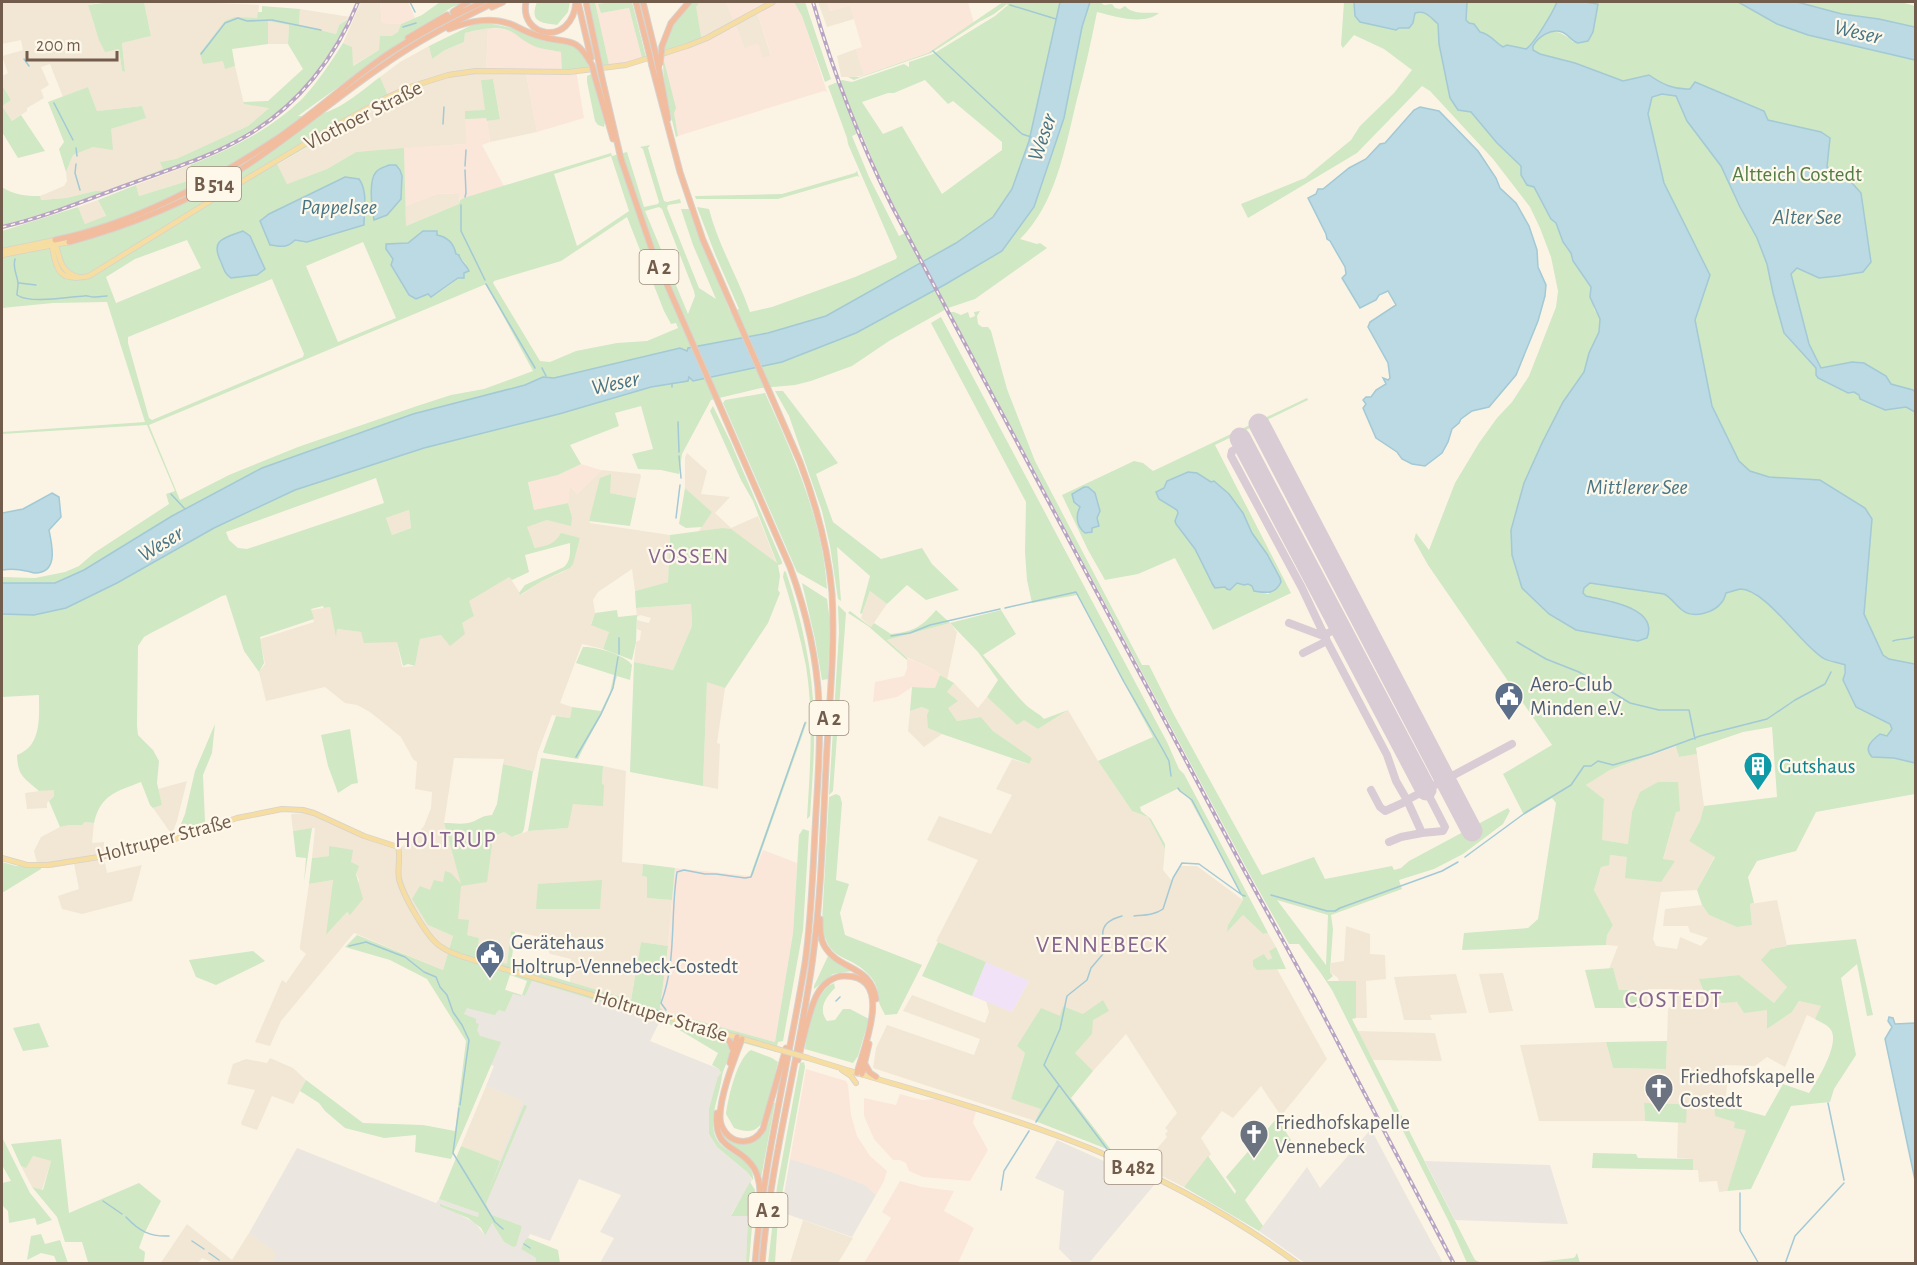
<svg xmlns="http://www.w3.org/2000/svg" width="1917" height="1265" font-family="'Alegreya Sans',sans-serif">
<style>
.residential{fill:#f2e7d4}
.commercial{fill:#fbe6da}
.industrial{fill:#ebe6df;fill-rule:evenodd}
.education{fill:#f1e2f7}
.green{fill:#d0e8c4;fill-rule:evenodd}
.water{fill:#bbdae3;stroke:#a2c9d5;stroke-width:1.5}
.lines{fill:none;stroke-linecap:round;stroke-linejoin:round}
.stream{stroke:#a2c9d5;stroke-width:1.5}
.taxiway{stroke:#daccd4;stroke-width:8}
.runway{stroke:#daccd4;stroke-width:21}
.major-casing{stroke:#d8d2cd;stroke-width:6}
.highway-casing{stroke:#d8d2cd;stroke-width:7}
.major{stroke:#f6dda1;stroke-width:4.5}
.highway{stroke:#f2bc9f;stroke-width:5}
.rail-casing{stroke:#b8a4c4;stroke-width:4}
.rail{stroke:#fef8eb;stroke-width:1.5;stroke-dasharray:4.5;stroke-linecap:butt}
.major-bridge-casing{stroke:#d8d2cd;stroke-width:6;stroke-linecap:butt}
.highway-bridge-casing{stroke:#d8d2cd;stroke-width:7;stroke-linecap:butt}
.major-bridge{stroke:#f6dda1;stroke-width:4.5}
.highway-bridge{stroke:#f2bc9f;stroke-width:5}
.labels{text-anchor:middle;stroke-width:4.5;stroke-linejoin:round;paint-order:stroke}
.shield{fill:#fef8eb;stroke:#9c8c7c;stroke-width:1.5}
.shield-label{font-size:20px;font-weight:bold;fill:#725d4c}
.street-label{font-size:21px;fill:#725d4c;stroke:#fef8eb}
.park-label{font-size:21px;fill:#537d47;stroke:#fef8eb}
.service-label{font-size:21px;fill:#4e5e75;stroke:#fef8eb;text-anchor:start}
.culture-label{font-size:21px;fill:#0d838f;stroke:#fef8eb;text-anchor:start}
.worship-label{font-size:21px;fill:#5b616d;stroke:#fef8eb;text-anchor:start}
.water-label{font-size:22px;font-style:italic;fill:#477585;stroke:#fef8eb}
.neighbourhood-label{font-size:22px;letter-spacing:1.5px;fill:#84648f;stroke:#fef8eb}
.quarter-label{font-size:24px;letter-spacing:1.5px;fill:#84648f;stroke:#fef8eb}
</style>
<rect width="100%" height="100%" fill="#fbf4e5"/>
<path class="residential" d="M 2,2 L 102,2 L 88,5 L 95,27 L 105,51 L 119,49 L 122,71 L 125,72 L 122,43 L 151,36 L 144,2 L 190,2 L 259,5 L 258,19 L 235,17 L 224,61 L 225,68 L 235,66 L 244,104 L 270,107 L 248,126 L 176,159 L 161,162 L 164,169 L 107,191 L 95,191 L 66,198 L 40,200 L 40,196 L 64,186 L 67,181 L 66,172 L 73,155 L 92,147 L 111,129 L 145,118 L 142,106 L 97,111 L 88,87 L 63,97 L 50,64 L 41,67 L 49,85 L 41,90 L 44,98 L 27,108 L 27,111 L 12,121 L 2,106 L 11,100 L 2,85 L 2,76 L 8,73 L 2,56 L 23,50 L 21,40 L 2,44 Z
M 361,2 L 380,2 L 382,23 L 401,24 L 398,32 L 379,50 L 352,66 L 352,47 L 343,43 Z
M 700,2 L 726,2 L 735,24 L 757,12 L 771,56 L 763,59 L 744,48 L 736,26 L 702,42 L 695,7 Z
M 818,2 L 827,2 L 830,11 L 850,5 L 854,19 L 827,27 Z
M 300,9 L 350,17 L 339,25 L 336,34 L 299,25 Z
M 268,21 L 289,25 L 288,44 L 268,44 Z
M 488,28 L 486,73 L 526,73 L 537,132 L 490,142 L 487,121 L 500,118 L 493,79 L 481,80 L 486,110 L 466,144 L 356,152 L 327,169 L 287,184 L 276,165 L 390,100 L 380,77 L 400,62 L 429,46 L 432,59 L 445,50 L 464,42 L 465,33 Z
M 856,49 L 864,75 L 855,77 L 841,77 L 837,56 Z
M 190,165 L 193,171 L 191,180 L 139,196 L 136,185 Z
M 460,193 L 459,204 L 406,226 L 405,206 L 437,194 Z
M 98,200 L 106,217 L 85,224 L 78,207 Z
M 687,453 L 707,471 L 701,494 L 730,497 L 715,513 L 731,528 L 758,516 L 777,564 L 722,528 L 698,532 L 712,512 L 685,488 L 685,457 Z
M 601,470 L 640,474 L 641,476 L 636,498 L 610,493 L 589,520 L 590,523 L 670,535 L 668,582 L 635,591 L 632,569 L 598,592 L 593,600 L 595,613 L 591,624 L 609,632 L 603,649 L 582,644 L 560,703 L 572,707 L 570,718 L 552,715 L 538,752 L 534,771 L 503,764 L 504,759 L 454,758 L 444,823 L 462,886 L 493,838 L 504,832 L 513,837 L 528,831 L 567,828 L 573,804 L 602,785 L 603,766 L 626,771 L 622,862 L 643,864 L 642,876 L 647,877 L 647,898 L 672,900 L 668,946 L 641,942 L 631,1000 L 618,998 L 570,983 L 571,959 L 550,954 L 540,937 L 511,931 L 507,965 L 477,955 L 479,938 L 467,935 L 458,919 L 443,882 L 428,925 L 453,936 L 443,970 L 354,933 L 281,1021 L 270,1046 L 255,1042 L 282,980 L 286,983 L 306,954 L 300,949 L 300,946 L 309,884 L 333,880 L 327,934 L 347,912 L 349,914 L 359,880 L 351,862 L 329,846 L 329,856 L 312,858 L 315,828 L 293,831 L 291,814 L 303,813 L 321,817 L 359,837 L 397,850 L 411,840 L 424,826 L 431,808 L 432,792 L 415,789 L 417,762 L 413,759 L 401,737 L 370,712 L 357,705 L 345,703 L 325,687 L 266,701 L 259,672 L 265,664 L 260,639 L 314,622 L 311,610 L 330,607 L 336,633 L 337,629 L 361,632 L 365,642 L 397,642 L 402,667 L 415,666 L 420,639 L 441,635 L 474,616 L 468,601 L 509,576 L 521,595 L 542,581 L 563,572 L 571,567 L 580,538 L 557,540 L 551,545 L 536,549 L 526,527 L 547,520 L 563,522 L 572,517 L 568,503 L 569,488 L 571,487 L 577,494 Z
M 409,510 L 411,528 L 392,535 L 386,518 Z
M 870,591 L 887,604 L 871,627 L 861,618 Z
M 691,604 L 692,626 L 673,670 L 634,662 L 636,642 L 640,640 L 641,631 L 637,629 L 637,620 L 649,623 L 651,618 L 640,615 L 637,617 L 636,608 Z
M 950,623 L 957,632 L 947,680 L 933,669 L 906,657 L 887,640 Z
M 707,681 L 725,688 L 717,743 L 720,744 L 718,789 L 703,786 Z
M 954,683 L 978,708 L 987,697 L 1017,725 L 1024,719 L 1038,729 L 1068,710 L 1098,761 L 1132,811 L 1148,817 L 1165,849 L 1163,870 L 1172,881 L 1180,866 L 1197,866 L 1243,900 L 1228,925 L 1228,931 L 1243,915 L 1263,934 L 1268,933 L 1276,947 L 1269,951 L 1272,958 L 1268,960 L 1264,954 L 1257,970 L 1277,969 L 1327,1059 L 1281,1116 L 1261,1086 L 1233,1118 L 1222,1111 L 1201,1138 L 1211,1154 L 1184,1187 L 1142,1166 L 1167,1137 L 1165,1134 L 1168,1131 L 1165,1128 L 1177,1113 L 1126,1034 L 1093,1071 L 1074,1053 L 1092,1034 L 1083,1014 L 1063,1006 L 1061,1016 L 1017,1046 L 1025,1053 L 1011,1099 L 1042,1109 L 1035,1121 L 873,1068 L 876,1048 L 887,1025 L 974,1055 L 980,1039 L 903,1011 L 912,995 L 985,1023 L 989,1012 L 986,1001 L 1012,1012 L 1029,981 L 936,941 L 978,860 L 927,840 L 939,816 L 991,834 L 1012,795 L 996,789 L 1012,759 L 1028,764 L 1032,758 L 993,731 L 981,717 L 957,721 L 947,707 L 947,692 Z
M 922,707 L 929,710 L 928,728 L 942,734 L 924,747 L 908,731 L 910,711 Z
M 1677,746 L 1679,757 L 1697,754 L 1704,806 L 1700,821 L 1689,841 L 1715,856 L 1697,890 L 1661,892 L 1653,939 L 1656,946 L 1677,949 L 1680,937 L 1701,946 L 1708,938 L 1690,932 L 1688,926 L 1663,926 L 1665,909 L 1702,905 L 1709,915 L 1737,927 L 1752,925 L 1750,904 L 1777,900 L 1787,946 L 1771,949 L 1787,987 L 1774,1003 L 1739,975 L 1700,979 L 1703,993 L 1716,989 L 1737,1002 L 1767,1010 L 1767,1029 L 1792,1012 L 1799,1001 L 1822,1006 L 1815,1019 L 1807,1015 L 1785,1067 L 1767,1057 L 1755,1066 L 1725,1065 L 1727,1085 L 1725,1106 L 1714,1102 L 1735,1122 L 1747,1130 L 1727,1191 L 1719,1192 L 1717,1181 L 1699,1182 L 1698,1170 L 1693,1170 L 1693,1159 L 1677,1158 L 1678,1123 L 1686,1123 L 1686,1104 L 1644,1103 L 1645,1121 L 1539,1121 L 1520,1045 L 1606,1042 L 1613,1068 L 1666,1069 L 1668,1009 L 1672,1004 L 1673,989 L 1648,989 L 1647,1008 L 1641,1008 L 1635,990 L 1619,990 L 1613,969 L 1609,969 L 1618,946 L 1606,945 L 1607,935 L 1613,925 L 1594,890 L 1601,867 L 1610,855 L 1675,862 L 1663,860 L 1675,815 L 1678,783 L 1658,782 L 1632,812 L 1629,844 L 1601,840 L 1604,799 L 1586,785 L 1610,770 Z
M 187,781 L 177,821 L 173,831 L 170,832 L 153,808 L 162,805 L 158,789 Z
M 54,789 L 54,796 L 47,803 L 47,808 L 27,809 L 25,793 Z
M 85,822 L 94,823 L 92,843 L 104,842 L 104,858 L 107,873 L 142,865 L 132,901 L 82,914 L 62,909 L 58,896 L 79,889 L 74,864 L 51,868 L 50,862 L 37,863 L 34,851 L 41,837 L 60,827 L 69,825 L 82,825 Z
M 1346,926 L 1370,934 L 1370,954 L 1385,955 L 1386,979 L 1366,981 L 1367,1018 L 1356,1018 L 1356,981 L 1339,982 L 1338,978 L 1330,972 L 1331,963 L 1344,961 Z
M 1503,973 L 1513,1011 L 1489,1013 L 1479,974 Z
M 1456,974 L 1467,1013 L 1430,1015 L 1432,1020 L 1404,1020 L 1394,977 Z
M 1357,1031 L 1435,1033 L 1442,1061 L 1373,1060 Z
M 270,1058 L 293,1068 L 306,1080 L 293,1104 L 272,1096 L 257,1130 L 242,1125 L 241,1123 L 255,1090 L 227,1084 L 233,1064 L 246,1059 L 267,1063 Z
M 486,1086 L 524,1101 L 500,1161 L 461,1146 Z
M 33,1156 L 51,1161 L 42,1190 L 32,1187 L 21,1166 L 26,1167 Z
M 803,1220 L 853,1238 L 838,1263 L 790,1263 Z
M 187,1224 L 232,1260 L 249,1233 L 277,1253 L 272,1263 L 214,1263 L 202,1258 L 198,1263 L 160,1264 Z"/>
<path class="commercial" d="M 380,2 L 408,2 L 415,18 L 401,24 L 382,23 Z
M 595,2 L 610,2 L 598,4 L 601,13 L 629,8 L 643,62 L 630,66 L 610,69 Z
M 726,2 L 794,2 L 802,15 L 827,92 L 824,91 L 678,136 L 663,56 L 689,47 L 736,26 L 744,48 L 758,43 L 763,58 L 771,55 L 757,12 L 735,25 Z
M 827,2 L 968,2 L 974,23 L 928,53 L 864,75 L 856,49 L 862,47 L 850,6 L 830,11 Z
M 488,28 L 503,29 L 516,33 L 524,39 L 549,50 L 562,52 L 576,70 L 584,118 L 537,132 L 526,73 L 486,73 Z
M 487,118 L 490,142 L 482,145 L 504,186 L 460,200 L 459,193 L 437,194 L 405,206 L 404,148 L 466,144 L 465,119 Z
M 581,464 L 601,470 L 577,494 L 571,487 L 570,488 L 568,503 L 534,510 L 528,481 L 558,475 Z
M 907,658 L 933,669 L 940,675 L 935,688 L 912,687 L 897,697 L 873,702 L 875,682 L 904,676 L 907,669 Z
M 763,850 L 797,863 L 793,933 L 775,1042 L 665,1012 L 660,1008 L 668,946 L 675,868 L 750,876 L 753,875 Z
M 806,1069 L 846,1081 L 848,1085 L 851,1115 L 857,1136 L 870,1156 L 887,1171 L 884,1181 L 876,1195 L 865,1185 L 829,1171 L 790,1159 Z
M 900,1094 L 922,1100 L 935,1099 L 976,1111 L 973,1123 L 988,1150 L 970,1181 L 923,1177 L 909,1171 L 906,1163 L 900,1160 L 893,1160 L 874,1139 L 864,1116 L 864,1098 L 896,1105 Z
M 900,1181 L 922,1187 L 954,1191 L 944,1211 L 974,1228 L 958,1263 L 864,1263 L 891,1218 L 882,1212 Z"/>
<path class="industrial" d="M 478,981 L 525,996 L 532,981 L 607,1004 L 610,1007 L 616,1009 L 622,1007 L 661,1019 L 650,1041 L 719,1069 L 721,1073 L 709,1134 L 717,1147 L 747,1172 L 752,1180 L 731,1215 L 748,1216 L 746,1263 L 600,1263 L 614,1238 L 600,1232 L 621,1195 L 579,1179 L 550,1241 L 530,1234 L 528,1238 L 525,1240 L 521,1249 L 536,1258 L 536,1263 L 272,1263 L 276,1253 L 249,1233 L 297,1148 L 436,1203 L 439,1199 L 479,1213 L 523,1101 L 486,1086 L 494,1066 L 474,1058 L 477,1040 L 464,1014 ZM 478,982 L 520,996 L 513,994 L 505,1012 L 499,1010 L 496,1014 ZM 527,1106 L 486,1204 L 492,1215 L 522,1226 L 513,1247 L 504,1242 L 491,1222 L 484,1234 L 475,1223 L 441,1204 L 478,1217 Z
M 1371,1129 L 1413,1208 L 1443,1263 L 1305,1263 L 1259,1231 L 1307,1167 L 1320,1188 Z
M 1057,1140 L 1155,1184 L 1089,1263 L 1073,1263 L 1059,1249 L 1064,1191 L 1035,1178 Z
M 790,1159 L 829,1171 L 865,1185 L 876,1195 L 852,1237 L 781,1212 Z
M 1425,1161 L 1550,1165 L 1568,1224 L 1455,1220 Z"/>
<path class="education" d="M 986,962 L 1029,981 L 1012,1012 L 972,996 Z"/>
<path class="green" d="M 110,2 L 144,2 L 151,36 L 122,43 L 125,72 L 122,71 L 119,49 L 105,52 L 99,40 L 88,5 Z
M 440,2 L 466,2 L 452,7 L 398,44 L 298,116 C 333,118 353,97 380,77 L 390,100 L 277,164 L 287,184 L 327,169 L 356,152 L 404,148 L 406,226 L 459,204 L 460,200 L 467,197 L 611,153 L 612,156 L 627,152 L 644,207 L 658,204 L 659,202 L 643,149 L 640,147 L 650,145 L 648,148 L 664,201 L 667,202 L 680,199 L 681,203 L 668,205 L 667,208 L 699,288 L 716,299 L 693,245 L 681,209 L 689,209 L 730,311 L 739,309 L 715,254 L 697,207 L 709,209 C 718,245 738,277 750,312 L 772,307 L 855,277 L 896,259 L 897,257 L 848,144 L 847,138 L 828,86 L 842,80 L 852,82 L 904,64 L 909,67 L 909,62 L 933,54 L 995,16 L 1008,5 L 1007,4 L 994,14 L 979,22 L 931,53 L 861,77 L 854,80 L 848,77 L 859,77 L 928,53 L 1003,2 L 1060,2 L 1029,141 L 1012,189 L 993,217 L 956,243 L 826,316 L 768,333 L 688,348 L 687,351 L 674,351 L 554,378 L 546,377 L 525,385 L 413,414 L 262,468 L 172,516 L 84,570 L 54,583 L 2,583 L 2,577 L 35,578 L 65,572 L 79,566 L 94,553 L 169,504 L 166,494 L 175,491 L 147,425 L 2,434 L 2,432 L 145,422 L 107,302 L 53,303 L 2,308 L 2,231 L 78,207 L 85,224 L 106,216 L 98,200 L 136,185 L 139,196 L 191,180 L 193,175 L 190,165 C 230,150 271,129 302,99 C 318,82 331,62 343,43 L 352,47 L 353,66 L 379,50 L 380,36 L 392,36 L 398,32 L 401,24 L 422,15 ZM 925,80 L 948,104 L 953,101 L 1002,142 L 1002,150 L 942,194 L 902,126 L 883,134 L 862,102 L 888,93 L 894,93 ZM 861,132 L 878,173 L 907,232 L 899,236 L 869,177 L 852,136 ZM 611,156 L 629,211 L 577,246 L 554,174 ZM 659,207 L 662,209 L 694,291 L 695,296 L 688,314 L 645,211 ZM 627,217 L 664,311 L 671,324 L 676,323 L 678,328 L 647,341 L 617,343 L 576,351 L 550,362 L 540,361 L 493,283 L 494,281 L 561,261 ZM 423,231 L 437,235 L 466,264 C 461,280 445,288 432,297 L 428,294 L 409,295 L 391,266 L 393,259 L 386,244 L 408,243 ZM 187,240 L 201,268 L 116,303 L 106,277 L 135,259 ZM 363,242 L 396,318 L 338,342 L 306,266 ZM 272,279 L 304,354 L 303,357 L 152,420 L 149,418 L 128,343 L 128,337 ZM 486,284 L 533,371 L 484,389 L 451,395 L 417,406 L 298,447 L 229,475 L 180,500 L 149,425 Z
M 537,2 L 570,2 L 568,12 L 557,25 C 541,23 529,22 537,2 Z
M 589,2 L 595,2 L 610,69 L 603,69 Z
M 610,2 L 632,2 L 647,61 L 643,62 L 629,8 L 601,13 L 598,4 Z
M 693,2 L 700,2 L 696,7 L 702,42 L 663,57 L 676,108 L 674,113 L 678,136 L 676,137 C 669,105 656,67 668,35 C 673,22 683,12 693,2 Z
M 794,2 L 805,2 L 831,79 L 825,82 L 802,16 Z
M 1090,2 L 1100,2 L 1104,5 L 1112,4 L 1115,8 L 1120,9 L 1125,6 C 1133,15 1147,12 1159,13 C 1143,26 1114,16 1097,12 C 1091,43 1084,73 1076,103 C 1065,149 1055,205 1020,239 L 1037,244 L 1040,243 L 1047,248 L 975,299 L 948,308 L 889,341 L 852,366 L 811,381 L 795,385 L 761,388 L 711,400 L 682,454 L 679,474 L 661,470 L 638,469 L 632,454 L 653,449 L 641,406 L 615,413 L 619,426 L 570,445 L 581,464 L 558,475 L 528,482 L 534,510 L 568,503 L 572,517 L 571,526 L 547,520 L 527,527 L 535,548 C 547,546 555,544 561,533 L 580,538 L 573,564 L 570,568 L 542,581 L 520,595 L 519,593 L 525,585 L 564,567 C 571,560 570,553 570,543 L 525,555 L 529,572 L 512,580 L 509,577 L 469,601 L 474,616 L 462,623 L 465,634 L 450,646 L 441,635 L 420,639 L 415,666 L 408,664 L 403,666 L 397,642 L 364,643 L 361,632 L 337,629 L 336,637 L 330,607 L 324,608 L 323,606 L 311,609 L 314,619 L 260,637 L 264,663 L 259,672 L 244,651 L 226,595 L 222,596 L 151,633 L 144,637 L 138,646 L 137,726 L 138,735 L 153,750 L 159,761 L 157,783 L 162,805 L 153,808 L 150,805 L 141,782 C 116,792 101,794 94,823 L 85,822 L 82,825 L 69,825 L 60,827 L 49,801 L 54,796 L 54,790 L 39,791 C 23,777 18,776 17,755 C 42,746 39,717 39,695 L 2,697 L 2,614 L 34,615 L 66,608 L 117,583 L 214,528 L 295,490 L 424,448 L 559,414 L 651,387 L 688,381 L 689,377 L 693,381 L 782,362 L 946,284 L 1002,251 L 1034,207 L 1064,118 L 1082,27 ZM 376,478 L 384,503 L 247,549 L 238,548 L 229,540 L 226,532 ZM 409,510 L 411,528 L 392,535 L 386,518 Z
M 1344,2 L 1354,2 L 1355,16 L 1360,22 L 1396,30 L 1413,23 L 1415,13 C 1426,11 1430,17 1438,25 L 1439,44 L 1450,98 L 1471,112 L 1497,143 L 1521,166 L 1521,176 L 1527,185 L 1534,187 L 1551,218 L 1556,223 L 1563,242 L 1571,253 L 1573,261 L 1591,287 L 1594,309 L 1600,319 L 1599,332 L 1589,353 L 1584,372 L 1563,402 L 1542,443 L 1524,483 L 1576,630 L 1638,641 L 1634,609 L 1585,596 L 1583,593 L 1584,588 L 1590,583 L 1664,594 L 1672,598 L 1682,610 L 1722,602 L 1726,593 C 1730,592 1736,590 1740,589 C 1766,589 1800,645 1823,658 C 1829,662 1838,662 1845,665 L 1843,680 L 1856,707 L 1890,724 L 1892,729 L 1887,736 L 1870,742 L 1868,749 L 1872,757 L 1894,758 L 1915,763 L 1915,794 L 1816,812 L 1796,851 L 1757,861 L 1748,877 L 1754,903 L 1750,904 L 1752,925 L 1737,927 L 1709,915 L 1702,905 L 1697,890 L 1715,857 L 1689,841 L 1700,821 L 1704,806 L 1777,797 L 1772,727 L 1743,732 L 1696,748 L 1697,754 L 1679,757 L 1676,746 L 1610,770 L 1586,785 L 1604,799 L 1602,840 L 1628,844 L 1632,812 L 1640,792 L 1658,782 L 1678,782 L 1680,811 L 1676,812 L 1663,859 L 1675,861 L 1661,882 L 1625,878 L 1627,857 L 1610,855 L 1609,865 L 1601,867 L 1594,890 L 1613,925 L 1607,935 L 1606,945 L 1462,950 L 1464,933 L 1528,928 L 1538,919 L 1556,803 L 1552,798 L 1524,815 L 1503,774 L 1552,745 L 1428,565 L 1414,540 L 1416,533 L 1429,550 L 1455,483 L 1479,443 L 1497,418 L 1512,402 L 1529,376 L 1556,307 L 1558,291 L 1551,257 L 1540,228 L 1530,207 L 1493,159 L 1430,91 L 1422,86 L 1357,153 L 1248,218 L 1241,204 L 1305,178 L 1351,140 L 1360,126 L 1394,93 L 1412,70 L 1384,49 L 1354,35 L 1343,48 L 1341,45 Z
M 1467,2 L 1557,2 C 1553,12 1533,44 1526,49 L 1507,46 L 1503,47 C 1493,41 1492,34 1480,32 L 1474,24 L 1469,24 L 1466,20 Z
M 1585,2 L 1738,2 L 1777,24 L 1808,35 L 1915,60 L 1915,664 L 1889,659 L 1883,655 L 1864,614 L 1872,520 L 1865,508 L 1821,480 L 1769,477 L 1750,471 L 1739,461 L 1712,406 L 1695,320 L 1710,274 L 1664,183 L 1648,114 L 1651,99 L 1649,76 L 1623,81 L 1575,63 L 1540,54 L 1533,49 L 1532,46 C 1543,27 1559,28 1573,42 L 1593,32 L 1598,5 Z
M 1797,2 L 1901,2 L 1915,6 L 1915,27 L 1879,19 L 1842,14 Z
M 262,6 L 300,9 L 299,25 L 336,34 L 339,25 L 348,19 C 306,122 215,153 119,187 C 80,200 42,216 2,225 L 2,187 C 14,195 25,196 40,196 L 41,200 L 66,198 L 95,191 L 107,191 L 163,169 L 160,162 L 176,159 L 248,126 L 269,108 L 244,104 L 243,102 L 268,101 L 303,69 L 288,44 L 289,25 L 268,21 L 268,44 L 232,49 L 235,66 L 225,69 L 223,61 L 203,64 L 200,53 L 225,21 L 235,17 L 257,18 L 258,12 L 262,12 Z
M 488,23 L 513,28 L 543,40 L 566,43 L 575,47 L 584,55 L 589,68 L 562,70 L 561,52 C 550,50 538,49 528,43 C 519,38 516,32 504,29 C 491,26 478,30 465,33 L 464,42 L 445,50 L 432,59 L 429,46 L 474,24 Z
M 591,74 L 605,122 L 604,127 L 598,125 L 595,121 L 587,82 L 587,76 Z
M 493,79 L 500,119 L 487,121 L 486,118 L 465,119 L 465,111 L 485,110 L 481,80 Z
M 2,85 L 11,100 L 2,106 L 12,121 L 21,115 L 45,151 L 18,158 L 2,132 Z
M 88,87 L 97,111 L 142,106 L 146,118 L 111,129 L 113,150 L 93,147 L 73,155 L 66,172 L 59,149 L 64,142 L 48,102 Z
M 857,171 L 859,177 L 857,176 L 778,199 L 696,199 L 695,196 L 782,194 L 855,173 Z
M 980,311 L 977,316 L 978,324 L 982,327 L 988,327 L 991,331 L 1007,389 L 1035,461 L 1142,665 L 1149,665 L 1173,713 L 1262,875 L 1314,857 L 1325,879 L 1392,866 L 1394,870 L 1401,868 L 1409,861 L 1508,808 L 1510,811 L 1503,824 L 1463,854 L 1434,869 L 1399,880 L 1402,889 L 1331,915 L 1333,929 L 1330,972 L 1333,976 L 1327,981 L 1356,981 L 1356,1018 L 1352,1019 L 1475,1260 L 1479,1262 L 1488,1263 L 1538,1262 L 1573,1258 L 1575,1257 L 1577,1253 L 1580,1263 L 1467,1263 L 1449,1222 L 1332,990 L 1320,972 L 1299,944 L 1289,944 L 1249,873 L 950,312 L 954,312 L 961,315 L 968,312 L 970,318 L 975,316 L 974,312 ZM 1277,900 L 1328,915 L 1326,965 Z
M 941,317 L 1167,742 L 1179,769 L 1184,774 L 1268,933 L 1263,934 L 1243,915 L 1227,932 L 1228,925 L 1243,900 L 1241,893 L 1189,798 L 1177,789 L 1140,807 L 1141,811 L 1151,819 L 1165,844 L 1165,849 L 1148,817 L 1132,811 L 1098,761 L 1153,737 L 1077,595 L 1032,603 L 1027,580 L 1025,552 L 1026,502 L 931,323 Z
M 775,391 L 783,391 L 838,463 L 816,474 L 833,522 L 881,559 L 922,548 L 932,564 L 959,590 L 926,600 L 907,585 L 887,604 L 870,591 L 862,614 L 860,613 L 870,576 L 837,547 L 841,601 L 838,599 L 830,546 L 822,511 L 789,416 Z
M 765,393 C 793,455 823,520 827,589 L 797,572 L 723,403 L 725,400 Z
M 1307,398 L 1308,400 L 1215,445 L 1291,593 L 1213,630 L 1175,558 L 1138,574 L 1105,580 L 1088,550 L 1062,495 L 1134,461 L 1143,463 L 1153,471 ZM 1208,481 L 1221,487 L 1243,513 L 1252,533 L 1267,554 L 1269,594 L 1254,591 L 1252,586 L 1240,583 L 1235,584 L 1233,588 L 1215,588 L 1195,549 L 1176,524 L 1175,521 L 1178,513 L 1177,510 L 1159,499 L 1156,492 L 1164,488 Z
M 713,406 L 731,443 L 782,562 L 782,564 L 778,565 L 780,576 L 778,590 L 780,593 L 768,623 L 725,688 L 707,682 L 703,786 L 630,772 L 634,662 L 673,670 L 692,626 L 691,604 L 636,608 L 635,591 L 668,582 L 670,535 L 722,528 L 731,529 L 777,563 L 753,501 L 741,480 L 710,411 Z
M 611,474 L 610,493 L 636,498 L 630,526 L 589,521 L 600,478 Z
M 685,488 L 712,512 L 702,527 L 686,528 L 679,524 Z
M 784,571 L 786,572 C 802,620 813,670 814,720 C 815,752 812,784 810,816 L 807,819 C 810,769 814,716 806,666 C 800,636 792,606 783,577 Z
M 802,583 L 827,599 L 830,621 L 828,679 L 822,680 L 815,639 Z
M 838,605 L 846,613 L 833,791 L 829,795 L 839,632 Z
M 617,610 L 618,617 L 637,615 L 636,642 L 632,660 L 603,649 L 609,632 L 591,625 L 595,613 Z
M 936,610 L 950,623 L 1001,610 L 1016,634 L 983,655 C 998,671 1010,689 1025,704 C 1032,711 1039,713 1044,719 L 1068,710 L 1038,729 L 1024,720 L 1017,725 L 987,697 L 998,680 L 978,652 L 950,623 L 887,640 L 907,658 L 907,660 L 868,626 L 848,613 L 850,611 L 871,627 L 874,623 L 891,634 C 912,632 922,627 936,610 Z
M 583,647 C 595,646 626,655 632,665 L 630,680 L 617,676 C 609,707 591,731 578,759 L 544,753 L 543,752 L 556,716 L 570,718 L 572,707 L 601,711 L 610,692 L 614,675 L 576,663 Z
M 940,675 L 954,683 L 947,692 L 958,701 L 948,708 L 957,721 L 981,717 L 993,731 L 1032,758 L 1029,764 L 942,734 L 928,728 L 927,715 L 929,710 L 922,707 L 910,711 L 912,687 L 935,688 Z
M 805,721 L 807,722 L 753,875 L 750,876 Z
M 215,724 L 212,753 L 203,775 L 205,822 L 177,834 L 185,814 L 195,771 Z
M 350,729 L 358,783 L 352,784 L 338,793 L 328,766 L 321,735 Z
M 541,758 L 603,766 L 602,784 L 604,785 L 603,806 L 573,804 L 568,828 L 528,831 Z
M 503,764 L 533,771 L 524,829 L 522,833 L 512,837 L 504,832 L 493,837 L 487,882 L 461,886 L 458,919 L 469,920 L 467,935 L 479,938 L 477,955 L 507,964 L 511,931 L 515,932 L 511,966 L 516,966 L 631,1000 L 641,942 L 668,946 L 660,1008 L 666,1012 L 775,1042 L 793,933 L 799,835 L 803,829 L 809,831 L 803,930 L 783,1041 L 778,1042 L 776,1052 L 711,1034 L 728,1045 C 733,1056 724,1065 722,1076 C 720,1094 710,1114 714,1132 C 718,1155 755,1155 753,1180 L 747,1172 L 717,1147 L 709,1134 L 709,1109 L 718,1077 L 721,1073 L 719,1069 L 712,1065 L 718,1053 L 661,1019 L 622,1007 C 616,1008 612,1009 607,1004 L 532,981 L 525,996 L 522,995 L 527,981 L 510,975 L 505,990 L 521,995 L 521,996 L 513,994 L 505,1012 L 499,1010 L 495,1015 L 467,1008 L 464,1014 L 476,1019 L 476,1023 L 479,1024 L 477,1030 L 480,1036 L 501,1042 L 451,1159 L 415,1152 L 416,1135 L 384,1138 L 345,1128 L 325,1111 L 319,1103 L 300,1091 L 306,1080 L 363,1123 L 423,1125 L 455,1131 L 466,1041 L 427,979 L 390,960 L 345,947 L 357,935 L 443,970 L 453,936 L 428,925 L 412,899 L 420,886 L 430,890 L 434,880 L 443,882 L 445,871 L 451,873 L 461,884 L 444,823 C 453,823 464,825 472,822 C 480,819 481,816 492,815 L 497,804 Z
M 836,794 L 840,796 L 842,803 L 836,880 L 849,884 L 840,913 L 845,935 L 922,965 L 897,1014 L 885,1015 C 884,1012 882,1010 881,1007 C 876,998 881,988 870,976 C 848,951 827,965 822,922 L 829,797 Z
M 312,828 L 304,882 L 306,858 L 296,857 L 293,831 Z
M 329,846 L 353,850 L 351,862 L 359,866 L 356,874 L 363,899 L 350,915 L 347,912 L 326,935 L 333,880 L 309,884 L 312,858 L 329,856 Z
M 2,862 L 16,866 L 41,867 L 41,869 L 2,893 Z
M 643,864 L 675,868 L 672,900 L 647,898 L 647,877 L 642,876 Z
M 602,880 L 600,909 L 536,909 L 538,884 Z
M 1856,939 L 1873,1015 L 1867,1016 L 1857,964 L 1841,978 L 1856,1055 L 1834,1089 L 1830,1102 L 1791,1106 L 1751,1189 L 1727,1191 L 1746,1130 L 1734,1128 L 1735,1122 L 1715,1116 L 1714,1102 L 1765,1116 L 1783,1084 L 1809,1093 C 1817,1081 1840,1044 1831,1030 C 1828,1025 1820,1022 1815,1019 L 1821,1006 L 1799,1001 L 1792,1012 L 1767,1029 L 1767,1010 L 1744,1013 L 1737,1002 L 1721,1003 L 1716,989 L 1704,993 L 1699,979 L 1739,975 L 1774,1003 L 1787,987 L 1761,960 L 1771,949 L 1787,946 L 1787,945 Z
M 938,942 L 986,962 L 972,996 L 922,976 Z
M 1276,947 L 1286,969 L 1257,970 L 1253,966 L 1253,960 L 1264,954 L 1268,960 L 1272,958 L 1269,951 Z
M 253,951 L 265,961 L 216,985 L 196,977 L 189,960 Z
M 828,956 L 852,971 L 833,974 L 814,989 L 814,986 Z
M 1613,968 L 1619,990 L 1635,990 L 1641,1008 L 1595,1008 L 1585,970 Z
M 834,983 L 835,988 C 825,998 818,1009 827,1021 L 835,1020 L 843,1009 L 850,1009 L 869,1019 L 858,1056 L 853,1063 L 805,1049 C 807,1030 815,990 834,983 Z
M 1103,1000 L 1109,1011 L 1093,1020 L 1092,1034 L 1075,1053 L 1093,1071 L 1071,1098 L 1112,1151 L 1035,1121 L 1041,1109 L 1011,1099 L 1025,1053 L 1017,1046 L 1041,1008 L 1060,1016 L 1063,1006 L 1083,1014 Z
M 39,1023 L 49,1047 L 23,1051 L 13,1028 Z
M 1667,1041 L 1666,1069 L 1613,1068 L 1606,1042 Z
M 751,1050 L 772,1058 L 778,1062 C 775,1074 773,1085 770,1096 C 765,1118 762,1139 734,1128 L 726,1114 C 728,1098 737,1058 751,1050 Z
M 804,1062 L 805,1067 L 778,1217 L 775,1263 L 768,1263 L 777,1187 L 800,1063 Z
M 773,1103 L 775,1103 L 761,1178 C 754,1156 731,1151 720,1132 C 724,1135 731,1137 737,1139 C 766,1148 768,1126 773,1103 Z
M 1644,1103 L 1687,1104 L 1686,1123 L 1645,1121 Z
M 524,1105 L 527,1106 L 486,1204 L 492,1215 L 522,1226 L 516,1246 L 513,1247 L 504,1242 L 492,1223 L 485,1235 L 481,1228 L 468,1218 L 440,1206 L 440,1204 L 478,1217 L 479,1213 L 439,1199 L 461,1146 L 500,1161 L 488,1193 Z
M 1277,1118 L 1291,1140 L 1245,1200 L 1263,1226 L 1259,1231 L 1184,1187 L 1208,1156 L 1235,1194 L 1236,1191 L 1226,1177 Z
M 2,1137 L 30,1193 L 52,1220 L 37,1225 L 35,1218 L 9,1223 L 8,1211 L 3,1206 L 2,1183 L 11,1181 L 2,1165 Z
M 61,1139 L 69,1213 L 139,1183 L 161,1201 L 144,1234 L 139,1248 L 145,1252 L 144,1262 L 148,1263 L 83,1263 L 88,1262 L 82,1242 L 65,1242 L 57,1217 L 32,1187 L 43,1190 L 51,1161 L 33,1156 L 26,1168 L 21,1166 L 11,1144 Z
M 1593,1153 L 1636,1154 L 1638,1158 L 1693,1159 L 1693,1170 L 1592,1168 Z
M 750,1182 L 755,1190 L 749,1263 L 746,1263 L 748,1216 L 731,1216 Z
M 41,1234 L 45,1244 L 60,1240 L 68,1263 L 57,1263 L 54,1256 L 41,1253 L 27,1260 L 31,1236 Z
M 528,1238 L 558,1250 L 560,1263 L 536,1263 L 536,1258 L 521,1249 L 525,1240 Z"/>
<path class="water" d="M 1060,2 L 1090,2 L 1082,27 L 1064,118 L 1034,207 L 1002,251 L 946,284 L 856,333 L 782,362 L 693,381 L 689,377 L 688,381 L 651,387 L 559,414 L 424,448 L 295,490 L 214,528 L 117,583 L 66,608 L 34,615 L 2,614 L 2,583 L 55,583 L 84,570 L 172,516 L 262,468 L 413,414 L 525,385 L 543,377 L 554,378 L 680,348 L 687,351 L 688,348 L 768,333 L 826,316 L 956,243 L 993,217 L 1012,189 L 1029,141 Z
M 1354,2 L 1467,2 L 1466,20 L 1469,23 L 1474,24 L 1480,32 C 1491,34 1494,42 1503,47 L 1507,45 L 1526,49 C 1534,44 1553,12 1557,2 L 1585,2 L 1598,4 L 1593,32 L 1588,41 L 1578,43 C 1571,41 1568,34 1562,32 C 1551,28 1538,37 1533,46 L 1533,50 L 1540,54 L 1575,63 L 1623,81 L 1649,75 C 1662,84 1674,90 1690,89 L 1695,82 L 1764,111 L 1768,120 L 1821,132 L 1830,138 L 1827,167 L 1844,174 L 1861,193 L 1871,262 L 1863,272 L 1838,276 L 1819,278 L 1797,268 L 1791,274 L 1809,344 L 1821,368 L 1852,362 L 1864,363 L 1886,376 L 1891,384 L 1913,390 L 1915,392 L 1915,412 L 1906,407 L 1885,410 L 1860,399 L 1859,395 L 1854,392 L 1848,393 L 1818,378 L 1816,375 L 1816,368 L 1784,333 L 1773,293 L 1767,264 L 1757,238 L 1740,207 L 1721,166 L 1687,121 L 1676,96 L 1662,94 L 1652,97 L 1648,114 L 1664,183 L 1710,275 L 1695,320 L 1712,406 L 1739,461 L 1750,471 L 1769,477 L 1820,480 L 1865,508 L 1872,519 L 1864,614 L 1883,655 L 1889,659 L 1915,664 L 1915,763 L 1894,758 L 1872,757 C 1863,748 1872,740 1880,734 L 1887,736 L 1892,729 L 1890,724 L 1856,707 L 1843,680 L 1845,673 L 1845,665 C 1838,662 1829,662 1823,658 C 1800,644 1766,589 1740,589 C 1736,590 1730,592 1726,593 C 1725,596 1724,600 1722,602 C 1714,613 1693,619 1682,610 C 1675,605 1672,598 1664,594 L 1590,583 L 1584,588 L 1583,593 L 1586,596 C 1606,601 1659,607 1647,638 L 1638,641 L 1576,630 L 1549,614 L 1522,588 L 1512,555 L 1511,530 L 1524,483 L 1542,443 L 1563,402 L 1584,372 L 1589,353 L 1599,332 L 1600,319 L 1590,297 L 1591,287 L 1573,261 L 1571,253 L 1563,242 L 1556,223 L 1551,219 L 1534,187 L 1527,185 L 1521,175 L 1521,166 L 1497,143 L 1471,112 L 1458,110 L 1450,98 L 1439,44 L 1438,24 C 1430,17 1426,10 1415,13 L 1413,23 L 1409,28 L 1399,28 L 1396,30 L 1360,22 L 1355,16 Z
M 1738,2 L 1797,2 L 1842,14 L 1879,19 L 1915,27 L 1915,60 L 1808,35 L 1777,24 Z
M 1420,107 L 1439,111 L 1478,151 L 1496,178 L 1500,188 L 1516,203 L 1529,226 L 1537,250 L 1538,267 L 1546,285 L 1545,296 L 1538,321 L 1516,375 L 1489,407 L 1472,411 L 1461,419 L 1459,423 L 1452,429 L 1448,442 L 1442,453 L 1425,466 L 1412,464 L 1402,459 L 1397,452 L 1376,438 L 1363,408 L 1366,404 L 1363,400 L 1366,397 L 1371,397 L 1376,390 L 1386,384 L 1383,378 L 1388,380 L 1390,378 L 1388,363 L 1368,327 L 1370,322 L 1396,305 L 1388,291 L 1379,295 L 1376,300 L 1360,308 L 1342,278 L 1346,274 L 1345,267 L 1330,241 L 1327,239 L 1326,234 L 1308,198 L 1316,194 L 1318,189 L 1323,189 L 1349,168 L 1366,159 L 1380,144 L 1385,143 L 1414,110 Z
M 389,165 L 396,165 L 400,170 L 402,176 L 401,199 L 387,215 L 374,220 C 372,208 368,181 376,172 C 379,168 385,167 389,165 Z
M 345,177 L 359,179 C 368,191 364,210 364,225 L 307,242 L 295,240 C 287,248 282,247 270,245 L 260,221 L 269,214 Z
M 243,231 L 250,236 L 265,269 L 257,275 L 231,278 C 224,273 224,269 221,262 C 210,240 223,238 243,231 Z
M 423,231 L 437,231 L 437,235 C 448,237 454,244 456,254 L 459,255 C 460,261 466,264 469,271 L 464,273 L 464,278 L 458,278 L 431,297 L 428,294 L 416,299 L 409,295 L 391,265 L 393,259 L 386,249 L 386,244 L 408,243 Z
M 1188,472 L 1197,473 L 1211,482 L 1214,481 L 1229,494 L 1243,513 L 1252,533 L 1267,554 L 1280,578 L 1281,582 C 1275,595 1266,593 1254,591 L 1252,586 L 1248,584 L 1244,585 L 1237,583 L 1230,590 L 1227,589 L 1225,587 L 1215,588 L 1213,585 L 1195,549 L 1176,524 L 1175,521 L 1178,513 L 1177,510 L 1159,499 L 1156,492 L 1164,488 L 1167,481 Z
M 1084,487 L 1088,487 L 1095,493 L 1100,511 L 1097,518 L 1099,526 L 1092,528 L 1092,532 L 1085,533 C 1077,527 1075,516 1080,507 L 1074,502 L 1072,494 Z
M 52,493 L 59,497 L 61,517 L 49,530 C 52,545 59,573 35,573 C 32,573 29,571 26,571 C 18,569 9,569 2,570 L 2,513 L 23,509 Z
M 1889,1017 L 1893,1018 L 1895,1024 L 1915,1023 L 1915,1180 L 1885,1039 L 1892,1027 L 1888,1021 Z"/>
<g class="lines">
<path class="stream" d="M 410,2 L 415,12
M 1010,5 L 1056,19
M 272,20 L 321,30
M 403,27 L 416,23
M 933,51 L 1022,134 L 1031,137
M 201,54 L 225,23 L 238,18 L 247,21 L 271,20
M 24,59 L 29,66
M 54,103 L 73,140
M 443,124 L 444,107
M 76,148 L 77,156
M 76,164 L 75,173 L 80,190
M 465,166 L 466,150
M 465,197 L 466,193 L 465,170
M 461,205 L 461,231 L 485,280
M 15,259 C 12,269 18,276 18,284 C 18,288 17,291 17,295 C 30,304 67,297 84,296 C 87,295 90,297 93,297 C 97,297 104,296 107,296
M 19,283 L 36,285
M 486,284 L 535,368
M 542,368 L 546,376
M 672,384 L 672,387
M 678,422 L 679,452
M 679,456 L 681,478
M 171,494 L 185,509
M 676,518 L 680,485
M 1005,608 L 1076,592 L 1124,682 L 1162,748 L 1169,761 L 1171,776
M 891,636 L 910,633 L 930,625 L 1000,609
M 1893,641 C 1901,638 1909,640 1916,636
M 1517,642 L 1546,659 L 1579,672 L 1630,703 L 1659,710 L 1689,710 L 1695,739
M 619,654 L 619,638
M 576,757 L 601,714 L 613,688 L 618,657
M 1178,788 L 1180,791 L 1192,800 L 1241,894
M 1465,857 L 1525,813 L 1571,785 L 1584,766 L 1591,766 L 1598,761 L 1613,765 L 1651,754 L 1700,736 L 1767,719 L 1795,700 L 1825,684 L 1831,672
M 1271,895 L 1327,911 L 1335,911 L 1340,908 L 1442,871 L 1458,862
M 1134,916 C 1144,915 1155,915 1163,909 L 1173,878 L 1182,863 L 1199,864 L 1242,895 L 1245,896
M 1103,937 C 1101,924 1111,919 1122,916
M 349,946 L 366,942 L 405,957 L 424,972 L 436,977 L 440,987 L 447,995 L 453,1012 L 462,1025 L 469,1040 L 460,1105
M 836,1001 L 840,997
M 629,1003 L 659,1011
M 666,1010 L 661,1003 C 677,961 670,916 677,872 L 684,870 L 705,874 L 716,874 L 745,878 L 751,877 L 805,723
M 1059,1085 L 1107,1149
M 1828,1103 L 1844,1180
M 459,1108 L 453,1153 L 495,1222 L 503,1229
M 1036,1122 L 1059,1085 L 1044,1065 L 1060,1029 L 1067,996 L 1087,980 L 1091,968 L 1103,954 L 1104,946
M 1001,1190 L 1004,1171 L 1029,1131
M 1740,1193 L 1740,1231 L 1759,1264
M 103,1201 L 122,1214
M 126,1217 C 139,1231 150,1237 169,1236
M 192,1241 L 204,1249
M 524,1244 L 530,1248
M 209,1253 L 219,1260
M 1785,1264 L 1795,1236 L 1844,1183"/>
<path class="taxiway" d="M 1244,445 L 1232,451 L 1231,456 L 1302,588 L 1327,641 L 1387,755 L 1396,781 L 1407,800 L 1512,744
M 1289,623 L 1326,637
M 1324,635 L 1340,627
M 1303,653 L 1327,641
M 1371,790 L 1380,807 L 1385,811 L 1407,801
M 1407,800 L 1422,833 L 1443,831 L 1445,827 L 1426,790
M 1389,842 L 1401,837 L 1422,833"/>
<path class="runway" d="M 1259,424 L 1472,831
M 1240,438 L 1426,790"/>
<g class="major-casing">
<path id="major" d="M 56,245 C 60,260 61,272 78,277
M 52,246 C 56,273 61,282 89,276 L 228,190 L 328,130 L 384,99 L 410,87 L 448,75 L 476,71 L 569,72 L 626,65 L 687,46 L 707,38 L 773,2
M 2,251 L 55,240
M 2,255 L 69,242
M 2,858 L 27,865 L 48,865 L 105,856 L 172,840 L 237,818 L 282,809 L 303,810 L 314,813 L 364,836 L 398,847 C 401,857 397,868 399,879 C 403,895 427,938 440,946 C 449,953 460,956 470,959 L 777,1049
M 808,1058 C 893,1085 978,1106 1061,1137 C 1143,1167 1228,1212 1298,1264
M 842,1070 L 851,1076 L 856,1083"/>
</g>
<g class="highway-casing">
<path id="highway" d="M 526,2 C 519,38 572,47 576,2
M 578,2 L 591,58
M 586,2 L 599,63
M 636,2 L 649,53
M 643,2 L 655,51
M 492,7 L 503,2
M 453,12 L 468,2
M 449,29 C 470,21 491,16 513,25 C 521,29 530,34 539,36 C 568,45 574,33 592,65
M 408,38 L 447,15
M 662,46 L 671,23 L 689,2
M 658,65 L 668,119
M 652,66 L 680,172 L 703,240 L 800,462 C 816,504 828,548 832,593 C 835,645 830,696 827,747 C 823,819 822,892 812,964 C 798,1064 770,1163 762,1264
M 595,77 L 613,139
M 602,78 L 621,159 L 652,250 L 790,567 C 806,611 817,657 819,704 C 821,741 818,777 816,813 C 813,863 812,914 805,963 C 789,1063 763,1162 755,1264
M 55,240 C 136,223 210,183 278,138 C 317,111 352,78 391,52 C 420,33 452,16 483,2
M 69,242 C 129,226 188,202 241,169 C 292,137 337,96 388,62 C 422,38 459,20 495,2
M 820,919 C 820,929 820,939 825,947 C 840,971 871,965 876,999
M 719,1032 L 730,1042 L 733,1050
M 742,1039 C 734,1060 720,1095 720,1117 C 720,1128 728,1139 739,1141 C 750,1143 758,1137 763,1129 L 786,1048
M 798,1060 C 803,1042 809,1007 818,993 C 823,984 833,976 844,976 C 895,975 864,1047 857,1073
M 730,1063 L 737,1037
M 865,1064 L 870,1073 L 876,1077
M 862,1074 L 869,1044
M 717,1113 C 713,1152 739,1144 754,1168 C 760,1178 760,1189 760,1200"/>
</g>
<use href="#major" class="major"/>
<use href="#highway" class="highway"/>
<g class="rail-casing">
<path id="rail" d="M 813,2 C 833,72 860,142 893,208 L 1243,868 L 1315,999 L 1454,1264
M 2,227 C 45,217 86,200 127,185 C 167,170 209,158 246,136 C 298,106 336,57 358,2"/>
</g>
<use href="#rail" class="rail"/>
<g class="major-bridge-casing">
<path id="major-bridge" d="M 777,1049 L 808,1058"/>
</g>
<g class="highway-bridge-casing">
<path id="highway-bridge" d="M 655,51 L 658,65
M 649,53 L 652,66
M 599,63 L 602,78
M 592,65 L 595,77
M 660,65 L 662,46"/>
</g>
<use href="#major-bridge" class="major-bridge"/>
<use href="#highway-bridge" class="highway-bridge"/>
</g>
<defs>
<g id="civic-pin" transform="scale(1.5)"><path d="M0 17L-7.5 6A9.5 9.5 0 1 1 7.5 6Z" fill="#5c6f8a" stroke="#fef8eb"/><path d="M-.6-6.5H3V-4.5H.6V-3L4-1V1h2V6H-6V1h2V-1L-.6-3ZM-1.2 2.5V6h2.4V2.5Z" fill="#fff"/></g>
<g id="building-pin" transform="scale(1.5)"><path d="M0 17L-7.5 6A9.5 9.5 0 1 1 7.5 6Z" fill="#0f9aa8" stroke="#fef8eb"/><path d="M-4-6H4V6H1V3H-1V6H-4ZM-2.5-4.3h1.7v1.8h-1.7ZM.8-4.3h1.7v1.8H.8ZM-2.5-1h1.7V.8h-1.7ZM.8-1h1.7V.8H.8Z" fill="#fff"/></g>
<g id="church-pin" transform="scale(1.5)"><path d="M0 17L-7.5 6A9.5 9.5 0 1 1 7.5 6Z" fill="#6b7280" stroke="#fef8eb"/><path d="M-1.2-6h2.4v3.5h3.3v2.4h-3.3V6h-2.4V-.1h-3.3v-2.4h3.3Z" fill="#fff"/></g>
</defs>
<g fill-rule="evenodd">
<use href="#civic-pin" x="1509" y="696"/>
<use href="#building-pin" x="1758" y="766"/>
<use href="#civic-pin" x="490" y="954"/>
<use href="#church-pin" x="1659" y="1088"/>
<use href="#church-pin" x="1254" y="1134"/>
</g>
<g class="labels">
<g class="shield">
<rect x="187" y="167" width="54" height="34" rx="4.5"/>
<rect x="639.5" y="250" width="39" height="34" rx="4.5"/>
<rect x="809.5" y="701" width="39" height="34" rx="4.5"/>
<rect x="1104.5" y="1150" width="57" height="34" rx="4.5"/>
<rect x="748.5" y="1193" width="39" height="34" rx="4.5"/>
</g>
<g class="shield-label">
<text x="214" y="191">B 514</text>
<text x="659" y="274">A 2</text>
<text x="829" y="725">A 2</text>
<text x="1133" y="1174">B 482</text>
<text x="768" y="1217">A 2</text>
</g>
<g class="street-label">
<text transform="translate(363 115) rotate(-27)" y="7">Vlothoer Straße</text>
<text transform="translate(164 838) rotate(-15)" y="7">Holtruper Straße</text>
<text transform="translate(661 1015) rotate(17)" y="7">Holtruper Straße</text>
</g>
<g class="park-label">
<text x="1797" y="181">Altteich Costedt</text>
</g>
<g class="service-label">
<text x="1530" y="691">Aero-Club<tspan x="1530" dy="24">Minden e.V.</tspan></text>
<text x="511" y="949">Gerätehaus<tspan x="511" dy="24">Holtrup-Vennebeck-Costedt</tspan></text>
</g>
<g class="culture-label">
<text x="1779" y="773">Gutshaus</text>
</g>
<g class="worship-label">
<text x="1680" y="1083">Friedhofskapelle<tspan x="1680" dy="24">Costedt</tspan></text>
<text x="1275" y="1129">Friedhofskapelle<tspan x="1275" dy="24">Vennebeck</tspan></text>
</g>
<g class="water-label">
<text transform="translate(1858 31) rotate(13)" y="8">Weser</text>
<text transform="translate(1041 137) rotate(-71)" y="8">Weser</text>
<text x="339" y="214">Pappelsee</text>
<text x="1807" y="224">Alter See</text>
<text transform="translate(615 382) rotate(-12)" y="8">Weser</text>
<text x="1637" y="494">Mittlerer See</text>
<text transform="translate(160 543) rotate(-32)" y="8">Weser</text>
</g>
<g class="neighbourhood-label">
<text x="689" y="563">VÖSSEN</text>
</g>
<g class="quarter-label">
<text x="446" y="847">HOLTRUP</text>
<text x="1102" y="952">VENNEBECK</text>
<text x="1674" y="1007">COSTEDT</text>
</g>
</g>
<rect width="1917" height="1265" fill="none" stroke="#725d4c" stroke-width="6"/>
<path d="M27 51v9h90v-9" fill="none" stroke="#725d4c" stroke-width="3"/>
<text x="36" y="51" font-size="18" fill="#725d4c" stroke="#fef8eb" stroke-width="4.5" paint-order="stroke">200 m</text>
</svg>
